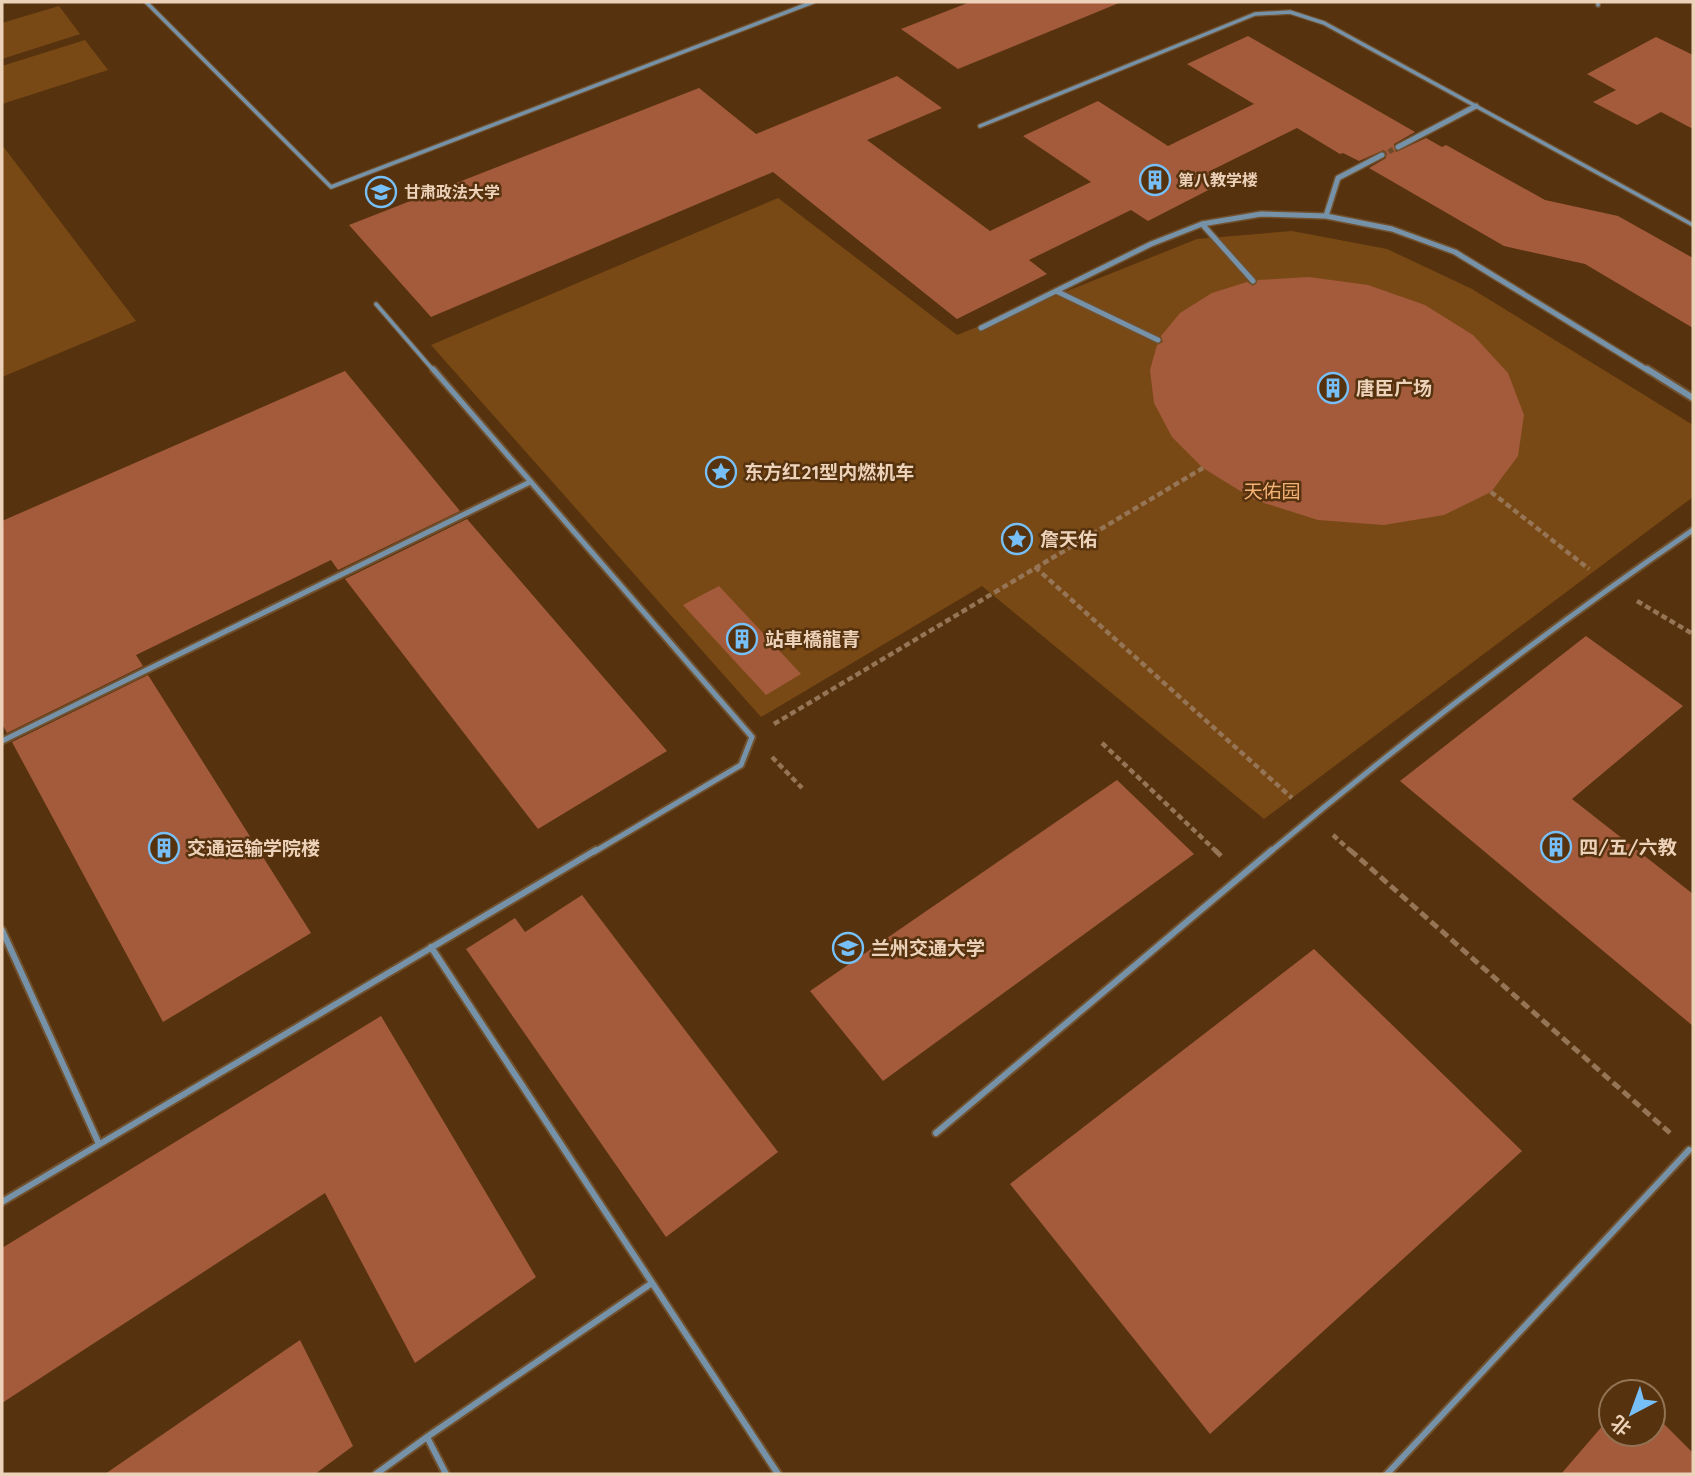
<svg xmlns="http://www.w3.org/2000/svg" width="1695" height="1476" font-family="Quicksand,'Noto Sans SC',sans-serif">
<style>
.green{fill:#794915}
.building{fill:#a45b3c}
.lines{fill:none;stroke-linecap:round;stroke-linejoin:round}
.street-tunnel{stroke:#6d4b28;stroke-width:5;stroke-dasharray:5 2.5;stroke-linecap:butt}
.lane-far2-casing{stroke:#71502d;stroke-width:6}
.lane-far1-casing{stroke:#71502d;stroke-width:9}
.lane-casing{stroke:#71502d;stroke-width:10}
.street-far1-casing{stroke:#71502d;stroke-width:8}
.street-casing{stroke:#71502d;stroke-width:10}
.path-far1{stroke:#957556;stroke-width:4.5;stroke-dasharray:6 3.5;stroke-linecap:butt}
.path{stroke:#957556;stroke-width:5;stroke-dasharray:9 4.5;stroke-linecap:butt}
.lane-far2{stroke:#7592a9;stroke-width:3.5}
.lane-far1{stroke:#7592a9;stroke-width:5}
.lane{stroke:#7592a9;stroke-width:6}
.street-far1{stroke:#7592a9;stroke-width:5}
.street{stroke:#7592a9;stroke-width:6}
.labels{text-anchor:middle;stroke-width:5;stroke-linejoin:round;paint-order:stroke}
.far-poi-label{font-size:16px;font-weight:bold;fill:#edd2ba;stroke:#56330e;text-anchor:start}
.poi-label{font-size:19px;font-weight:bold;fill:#edd2ba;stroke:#56330e;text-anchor:start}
.park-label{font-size:19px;fill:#f4b276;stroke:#56330e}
</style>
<rect width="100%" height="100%" fill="#56330e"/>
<path class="green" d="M 59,6 L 80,34 L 2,59 L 2,23 Z
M 85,40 L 108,70 L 2,104 L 2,66 Z
M 2,145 L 136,321 L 2,377 Z
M 778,198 L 957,335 L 1197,239 L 1292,231 L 1387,249 L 1472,289 L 1693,425 L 1693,497 L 1264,819 L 982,586 L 761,717 L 431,345 Z"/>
<path class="building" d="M 970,2 L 1119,2 L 1119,3 L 958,69 L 901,29 Z
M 1248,36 L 1415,132 L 1394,144 L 1396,152 L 1426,138 L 1442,147 L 1446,145 L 1545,200 L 1618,216 L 1693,258 L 1693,328 L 1585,264 L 1504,246 L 1369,168 L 1386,158 L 1384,150 L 1359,161 L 1343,153 L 1340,154 L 1297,128 L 1208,172 L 1224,182 L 1148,221 L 1131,210 L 1029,260 L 1047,274 L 957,319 L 773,172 L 431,317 L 349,225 L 699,88 L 756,134 L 897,76 L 942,108 L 867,140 L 990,231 L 1091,182 L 1023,136 L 1098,101 L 1168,146 L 1254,104 L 1187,64 Z
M 1656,37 L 1693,55 L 1693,129 L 1661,112 L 1637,125 L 1593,102 L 1616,90 L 1587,74 Z
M 1309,277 L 1368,285 L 1425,305 L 1473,335 L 1508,373 L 1524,415 L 1518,456 L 1491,492 L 1444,515 L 1384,525 L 1318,520 L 1255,500 L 1203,468 L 1172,437 L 1154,403 L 1150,370 L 1157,345 L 1163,342 L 1161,336 L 1180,313 L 1212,293 L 1247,282 L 1253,286 L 1258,280 Z
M 345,371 L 460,511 L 338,570 L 331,560 L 136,655 L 143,666 L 7,733 L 2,724 L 2,521 Z
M 467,519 L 667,751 L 538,829 L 345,579 Z
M 719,586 L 801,674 L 766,695 L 683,605 Z
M 1586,636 L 1683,706 L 1572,799 L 1693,894 L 1693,1026 L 1400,781 Z
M 148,675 L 311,933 L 163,1022 L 12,742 Z
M 1117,780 L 1194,854 L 883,1081 L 810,991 Z
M 582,895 L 778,1152 L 666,1237 L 466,949 L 515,918 L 525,932 Z
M 1314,949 L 1522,1151 L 1210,1434 L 1010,1184 Z
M 381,1016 L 536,1277 L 415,1363 L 325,1193 L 2,1403 L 2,1248 Z
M 300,1340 L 353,1446 L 315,1474 L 105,1474 Z
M 1653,1413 L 1693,1453 L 1693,1474 L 1561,1474 L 1611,1416 L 1611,1434 L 1653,1434 Z"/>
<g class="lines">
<path class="street-tunnel" d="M 1382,155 L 1398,147"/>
<g class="lane-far2-casing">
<path id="lane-far2" d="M 146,2 L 331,187 L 813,2
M 1598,2 L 1598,5
M 980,126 L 1255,14 L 1290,12 L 1324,23 L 1693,225
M 376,304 L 434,371"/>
</g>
<g class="lane-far1-casing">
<path id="lane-far1" d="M 433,369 L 752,737 L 741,765 L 594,852
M 2,741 L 530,482
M 1270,852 C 1406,738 1547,630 1693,530"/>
</g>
<g class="lane-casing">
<path id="lane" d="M 2,930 L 99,1144
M 431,947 L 778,1474
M 936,1133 L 1272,850
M 2,1202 L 596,850
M 427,1437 L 652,1283
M 376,1474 L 427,1437 L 446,1474
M 1387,1474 L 1689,1150"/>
</g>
<g class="street-far1-casing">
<path id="street-far1" d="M 1398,147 L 1476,106
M 1326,216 L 1338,178 L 1382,155
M 1202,224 L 1253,281
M 1056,291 L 1158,340
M 981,328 L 1151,244 L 1202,224 L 1261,214 L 1326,216 L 1392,229 L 1455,252 L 1649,371"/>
</g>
<g class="street-casing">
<path id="street" d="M 1647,369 L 1693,398"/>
</g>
<path class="path-far1" d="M 1491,492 L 1589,569
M 1035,567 L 1292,798
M 1637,601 L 1693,634
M 774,724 L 1203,468
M 1102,743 L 1217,852
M 772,757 L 802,788
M 1333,835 L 1352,852"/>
<path class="path" d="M 1215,850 L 1221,856
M 1350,850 L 1670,1133"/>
<use href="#lane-far2" class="lane-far2"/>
<use href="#lane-far1" class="lane-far1"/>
<use href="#lane" class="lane"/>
<use href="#street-far1" class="street-far1"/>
<use href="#street" class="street"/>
</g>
<defs>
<g id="building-ring" transform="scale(1.575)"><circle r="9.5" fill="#56330e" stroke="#77bff7" stroke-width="1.5"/><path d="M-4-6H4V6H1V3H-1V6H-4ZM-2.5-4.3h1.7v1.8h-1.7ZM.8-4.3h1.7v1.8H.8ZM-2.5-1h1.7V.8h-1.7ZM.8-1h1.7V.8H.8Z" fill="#77bff7"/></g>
<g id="school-ring" transform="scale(1.575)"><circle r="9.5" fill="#56330e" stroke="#77bff7" stroke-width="1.5"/><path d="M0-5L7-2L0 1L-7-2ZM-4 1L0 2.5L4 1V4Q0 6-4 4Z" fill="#77bff7"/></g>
<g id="sight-ring" transform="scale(1.575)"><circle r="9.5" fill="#56330e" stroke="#77bff7" stroke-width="1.5"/><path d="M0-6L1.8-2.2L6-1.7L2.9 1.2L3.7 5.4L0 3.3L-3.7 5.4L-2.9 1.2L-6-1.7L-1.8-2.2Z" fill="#77bff7"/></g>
<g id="university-ring" transform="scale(1.575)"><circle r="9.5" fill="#56330e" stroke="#77bff7" stroke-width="1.5"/><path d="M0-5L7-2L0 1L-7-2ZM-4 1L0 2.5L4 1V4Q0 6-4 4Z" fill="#77bff7"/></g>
</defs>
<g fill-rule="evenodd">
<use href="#building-ring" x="1155" y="180"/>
<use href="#school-ring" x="381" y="192"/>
<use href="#building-ring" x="1333" y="388"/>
<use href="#sight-ring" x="721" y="472"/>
<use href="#sight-ring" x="1017" y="539"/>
<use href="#building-ring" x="742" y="639"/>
<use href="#building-ring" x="1556" y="847"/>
<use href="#building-ring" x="164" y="848"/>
<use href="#university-ring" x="848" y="948"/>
</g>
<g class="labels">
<g class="far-poi-label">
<text x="1178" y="186">第八教学楼</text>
<text x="404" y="198">甘肃政法大学</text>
</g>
<g class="poi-label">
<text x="1356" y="395">唐臣广场</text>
<text x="744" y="479">东方红21型内燃机车</text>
<text x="1040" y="546">詹天佑</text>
<text x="765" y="646">站車橋龍青</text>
<text x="1579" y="854">四/五/六教</text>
<text x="187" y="855">交通运输学院楼</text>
<text x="871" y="955">兰州交通大学</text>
</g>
<g class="park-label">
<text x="1272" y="498">天佑园</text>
</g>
</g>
<rect width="1695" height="1476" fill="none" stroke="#edd2ba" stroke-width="7"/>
<g transform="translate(1632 1413) rotate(221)"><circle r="33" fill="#56330e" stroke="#927353" stroke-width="2"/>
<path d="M0-5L12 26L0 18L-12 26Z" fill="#77bff7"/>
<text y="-10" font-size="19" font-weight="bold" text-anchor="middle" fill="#edd2ba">北</text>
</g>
</svg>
